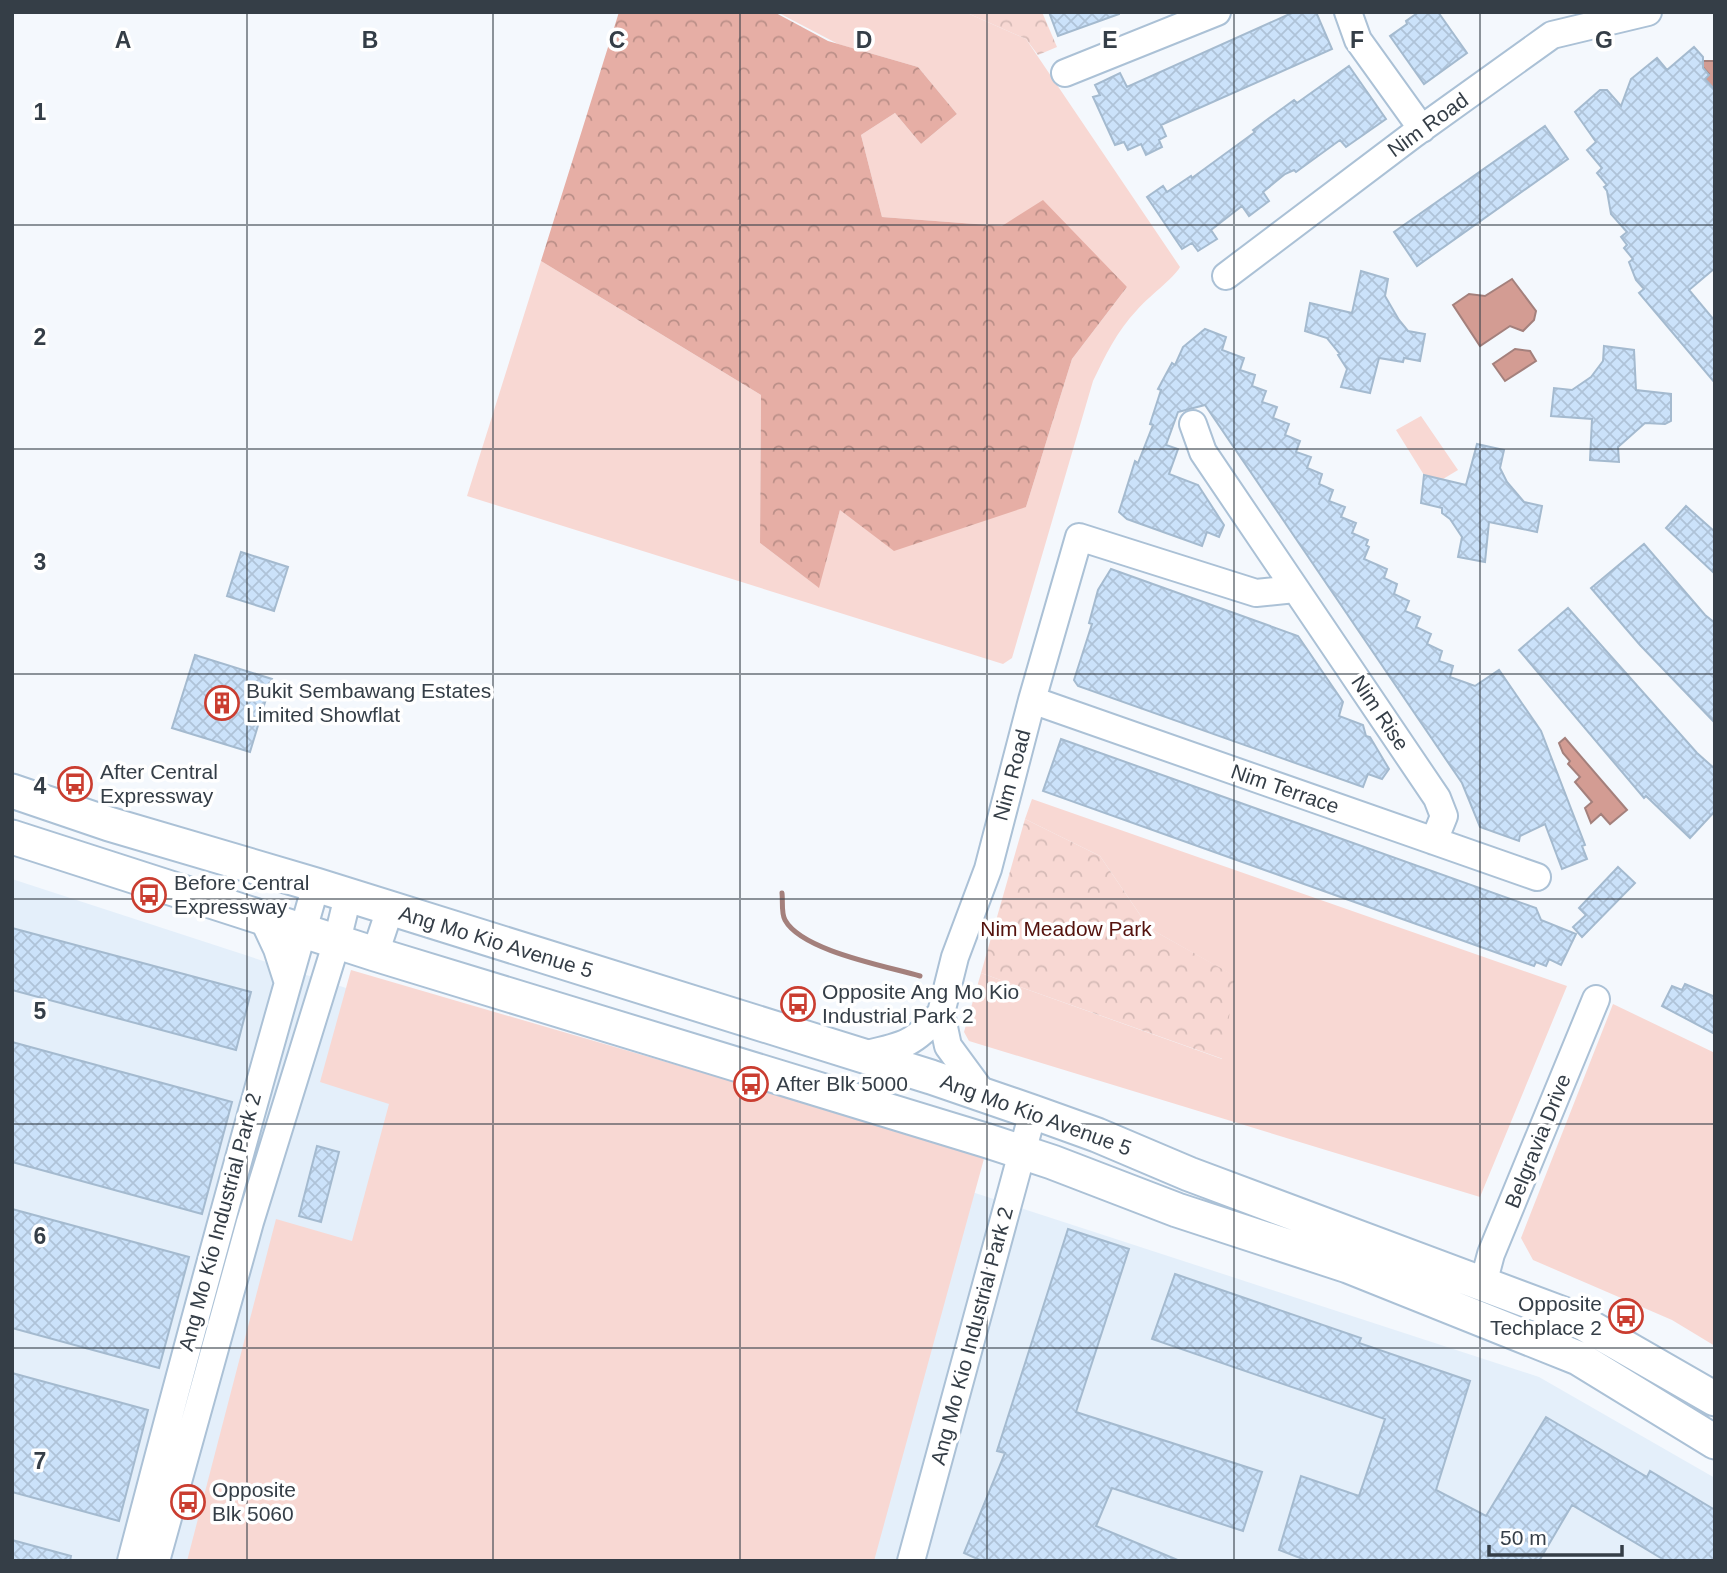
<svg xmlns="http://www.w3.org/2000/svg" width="1727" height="1573" font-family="Arial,sans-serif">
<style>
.built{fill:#e4effa}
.grass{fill:#f8d8d3}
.forest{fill:url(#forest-crowns)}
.park{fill:url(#park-crowns)}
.water{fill:#d39c93;stroke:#a4807c;stroke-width:2}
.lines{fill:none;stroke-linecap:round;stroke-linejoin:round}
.stream{stroke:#a4807c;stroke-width:5}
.building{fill:url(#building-cross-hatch);stroke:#a4bacf;stroke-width:2}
.minor-casing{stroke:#abc1d6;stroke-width:30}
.major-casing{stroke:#abc1d6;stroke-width:37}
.minor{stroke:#fff;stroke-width:26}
.major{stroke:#fff;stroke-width:33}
.grid{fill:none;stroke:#353e47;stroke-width:2;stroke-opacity:0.55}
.labels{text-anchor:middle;stroke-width:7;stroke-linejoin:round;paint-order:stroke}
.street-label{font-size:21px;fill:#353e47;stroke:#fff}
.poi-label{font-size:21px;fill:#353e47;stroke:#fff;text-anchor:start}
.park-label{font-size:21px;fill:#54120d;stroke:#fff}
.grid-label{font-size:23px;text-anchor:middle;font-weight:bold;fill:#353e47;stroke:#fff;stroke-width:7;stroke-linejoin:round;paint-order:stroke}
</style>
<defs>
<pattern id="forest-crowns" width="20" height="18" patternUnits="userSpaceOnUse" patternTransform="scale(1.75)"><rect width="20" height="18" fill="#e6aea5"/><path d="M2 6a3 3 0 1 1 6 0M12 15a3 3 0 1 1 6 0" fill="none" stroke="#bb8f88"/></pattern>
<pattern id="park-crowns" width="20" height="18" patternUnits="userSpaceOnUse" patternTransform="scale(1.75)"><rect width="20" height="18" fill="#f8d8d3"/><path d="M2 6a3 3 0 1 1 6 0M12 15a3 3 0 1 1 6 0" fill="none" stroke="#d5bab6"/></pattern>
<pattern id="building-cross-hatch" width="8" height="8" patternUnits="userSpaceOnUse" patternTransform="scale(1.75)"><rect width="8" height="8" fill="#cbe2fa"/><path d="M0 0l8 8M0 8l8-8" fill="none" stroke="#afc3d8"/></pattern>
</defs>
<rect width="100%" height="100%" fill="#f4f8fd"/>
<path class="built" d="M 12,879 L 1539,1377 L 1715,1478 L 1715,1561 L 12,1561 Z"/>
<path class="grass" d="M 777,12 L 965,12 L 1026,39 L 1180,267 C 1174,278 1147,298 1137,310 C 1117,331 1105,356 1093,381 L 1012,658 L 1003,664 L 467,496 L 541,261 L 761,395 L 760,543 L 818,587 L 840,510 L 1026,507 L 1072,359 L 1127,287 L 1002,226 L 882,217 L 861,135 L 895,113 L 921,144 L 957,114 L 918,67 L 838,44 Z
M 1421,416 L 1458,470 L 1443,479 L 1424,475 L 1396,430 Z
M 1032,799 L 1567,986 L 1480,1197 L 969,1041 L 964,1032 L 981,973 L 1222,1059 L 1234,976 L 1149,928 L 1100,856 L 1025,819 Z
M 351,970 L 985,1155 L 874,1561 L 187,1561 L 276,1219 L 352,1241 L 389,1104 L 320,1082 Z
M 1613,1004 L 1715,1053 L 1715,1346 L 1672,1320 L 1533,1260 L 1521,1238 Z"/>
<path class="forest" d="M 619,12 L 774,12 L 828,41 L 918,67 L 957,114 L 921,144 L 895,113 L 861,135 L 882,217 L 1002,226 L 1043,200 L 1127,287 L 1072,359 L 1026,507 L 894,551 L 840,510 L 819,588 L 760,543 L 761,395 L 541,261 Z"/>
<path class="park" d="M 965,12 L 1042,12 L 1057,47 L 1038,55 L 1026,39 Z
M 1025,819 L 1100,856 L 1149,928 L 1235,976 L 1223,1059 L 981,973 Z"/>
<path class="water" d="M 1703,61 L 1715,61 L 1715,99 L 1705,79 L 1709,74 L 1700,64 Z
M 1512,279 L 1536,311 L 1534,320 L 1523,331 L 1510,326 L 1480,346 L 1453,305 L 1469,294 L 1485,296 Z
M 1515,349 L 1530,351 L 1536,361 L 1505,381 L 1493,364 Z
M 1565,738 L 1627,810 L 1610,824 L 1601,814 L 1591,823 L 1585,808 L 1592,802 L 1575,782 L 1580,777 L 1568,764 L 1570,761 L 1563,753 L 1559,743 Z"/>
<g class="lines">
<path class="stream" d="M 782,893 C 783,901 781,913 785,920 C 802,951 886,966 920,976"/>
</g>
<path class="building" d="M 1049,12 L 1119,12 L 1119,14 L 1058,36 Z
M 1294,12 L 1316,12 L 1332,49 L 1161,125 L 1166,136 L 1159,140 L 1162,147 L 1146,155 L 1141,144 L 1128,150 L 1124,142 L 1115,145 L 1093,97 L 1100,95 L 1095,85 L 1120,73 L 1127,87 Z
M 1419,12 L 1438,12 L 1467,53 L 1424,84 L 1390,36 L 1407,24 L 1406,21 Z
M 1694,47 L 1703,57 L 1703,68 L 1709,75 L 1705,79 L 1715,90 L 1715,268 L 1689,290 L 1715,321 L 1715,383 L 1639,293 L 1644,289 L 1636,280 L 1629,262 L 1633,259 L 1624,248 L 1627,245 L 1621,237 L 1627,232 L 1611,214 L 1607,191 L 1604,187 L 1607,185 L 1597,173 L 1602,168 L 1587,150 L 1596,142 L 1575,112 L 1600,90 L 1607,90 L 1621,106 L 1631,79 L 1657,58 L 1667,70 Z
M 1349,66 L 1386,119 L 1346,147 L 1340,140 L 1296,172 L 1294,170 L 1285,174 L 1263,192 L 1269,201 L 1249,216 L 1242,206 L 1211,230 L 1217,239 L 1198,251 L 1192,243 L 1182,249 L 1147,197 L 1163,186 L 1167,192 L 1191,176 L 1192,178 L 1255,132 L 1253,130 L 1294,100 L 1297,103 Z
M 1545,126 L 1568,159 L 1417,266 L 1394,232 Z
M 1361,271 L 1388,279 L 1385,296 L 1399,320 L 1408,331 L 1425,334 L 1420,361 L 1404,358 L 1403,362 L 1379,358 L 1370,393 L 1341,387 L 1347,369 L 1338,355 L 1340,354 L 1327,338 L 1305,331 L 1310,303 L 1352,313 Z
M 1205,329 L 1226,337 L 1222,350 L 1244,358 L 1240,370 L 1255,375 L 1252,386 L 1266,391 L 1262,402 L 1277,407 L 1273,418 L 1289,424 L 1285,435 L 1300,441 L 1296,452 L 1311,457 L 1307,468 L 1322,474 L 1319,484 L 1333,490 L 1329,501 L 1345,507 L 1341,517 L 1356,523 L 1352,533 L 1368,540 L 1366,545 L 1369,547 L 1364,559 L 1387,569 L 1384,578 L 1397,584 L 1394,594 L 1409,601 L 1405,611 L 1420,617 L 1416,627 L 1431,634 L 1427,644 L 1442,651 L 1439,661 L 1453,666 L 1450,677 L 1475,686 L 1499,670 L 1541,731 L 1585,845 L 1582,846 L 1587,859 L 1562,869 L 1545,824 L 1520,836 L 1519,841 L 1480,827 L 1462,783 L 1205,405 L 1178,412 L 1166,445 L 1178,449 L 1169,474 L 1198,485 L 1224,525 L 1219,537 L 1207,532 L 1202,546 L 1127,519 L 1119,512 L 1135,461 L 1138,463 L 1153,425 L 1150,424 L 1161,390 L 1158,389 L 1172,363 L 1175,365 L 1183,347 Z
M 1604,346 L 1634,350 L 1636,390 L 1671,394 L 1671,421 L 1665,424 L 1645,423 L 1618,447 L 1619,462 L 1590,460 L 1592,419 L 1551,416 L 1554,388 L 1572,390 L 1591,377 L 1603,361 Z
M 1477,444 L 1504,450 L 1500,468 L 1507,482 L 1524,502 L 1542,506 L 1537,532 L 1489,522 L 1485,562 L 1458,557 L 1462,537 L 1450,519 L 1442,513 L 1442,508 L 1421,503 L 1424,475 L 1466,485 Z
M 1686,506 L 1715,532 L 1715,574 L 1666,528 Z
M 1644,544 L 1705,615 L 1715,623 L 1715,723 L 1640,645 L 1591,588 Z
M 241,552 L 288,567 L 274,611 L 227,596 Z
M 1111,569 L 1298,636 L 1343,702 L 1339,716 L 1363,725 L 1366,736 L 1370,737 L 1389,769 L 1382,779 L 1368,774 L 1363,787 L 1078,686 L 1074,680 L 1092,624 L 1089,623 L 1098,590 Z
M 1568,608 L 1697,753 L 1715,769 L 1715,811 L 1690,838 L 1646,796 L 1644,798 L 1519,650 Z
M 195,655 L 272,679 L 250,752 L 172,728 Z
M 1061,739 L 1536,908 L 1541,920 L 1576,934 L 1561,965 L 1549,959 L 1546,966 L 1536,962 L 1534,966 L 1043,791 Z
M 1618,867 L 1635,883 L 1582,937 L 1573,927 L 1586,915 L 1579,908 Z
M 12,928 L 251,992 L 236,1050 L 12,990 Z
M 1685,984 L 1715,997 L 1715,1034 L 1662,1006 L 1672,986 L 1682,990 Z
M 12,1042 L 232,1102 L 202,1214 L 12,1162 Z
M 317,1146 L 339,1152 L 321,1222 L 299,1216 Z
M 12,1209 L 189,1257 L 159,1368 L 12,1328 Z
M 1068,1229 L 1129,1249 L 1076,1412 L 1262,1472 L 1243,1531 L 1112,1488 L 1096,1526 L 1180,1561 L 982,1561 L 964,1553 L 1005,1453 L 997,1451 Z
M 1175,1274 L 1361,1338 L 1359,1343 L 1470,1381 L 1436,1490 L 1486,1516 L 1546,1417 L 1647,1477 L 1650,1471 L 1715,1510 L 1715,1561 L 1666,1561 L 1572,1505 L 1539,1561 L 1308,1561 L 1279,1550 L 1301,1476 L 1359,1496 L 1385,1419 L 1152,1339 Z
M 12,1373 L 148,1410 L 119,1521 L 12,1492 Z
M 12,1540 L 71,1556 L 70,1561 L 12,1561 Z"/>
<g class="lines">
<g class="minor-casing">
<path id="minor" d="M 1348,12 L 1358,40 L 1422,129
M 1065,73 L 1217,12
M 1226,276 L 1414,134 L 1552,35 L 1648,12
M 1193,424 L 1203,452 L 1437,798 L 1444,816 L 1434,841
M 1032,700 L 1537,877
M 262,917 L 277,949 L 288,983
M 375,954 L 390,909
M 941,1013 L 955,957 L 988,869 L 1032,700 L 1079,537 L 1256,593 L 1295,589
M 862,1055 C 903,1046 913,1045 941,1013 L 948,1046 L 984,1095
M 1483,1284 L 1491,1254 L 1596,999
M 131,1561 C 190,1335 251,1110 316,885
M 156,1561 L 250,1222 L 337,941 L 348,896
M 911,1561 L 1033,1112"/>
</g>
<g class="major-casing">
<path id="major" d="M 12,791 L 109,824 L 316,885 L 931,1077 L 1033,1112 L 1097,1135 L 1189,1174 L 1574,1318 L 1715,1399
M 12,837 L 375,954 L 988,1141 L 1052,1162 L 1177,1210 L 1348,1266 L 1578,1358 L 1715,1442"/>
</g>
<use href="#minor" class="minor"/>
<use href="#major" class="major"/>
</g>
<path class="grid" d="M 247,12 L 247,1561M 493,12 L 493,1561M 740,12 L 740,1561M 987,12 L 987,1561M 1234,12 L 1234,1561M 1480,12 L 1480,1561M 12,225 L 1715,225M 12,449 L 1715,449M 12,674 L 1715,674M 12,899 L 1715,899M 12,1124 L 1715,1124M 12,1348 L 1715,1348"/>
<defs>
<g id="building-ring" transform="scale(1.75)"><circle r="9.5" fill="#fff" stroke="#ca3d30" stroke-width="1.5"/><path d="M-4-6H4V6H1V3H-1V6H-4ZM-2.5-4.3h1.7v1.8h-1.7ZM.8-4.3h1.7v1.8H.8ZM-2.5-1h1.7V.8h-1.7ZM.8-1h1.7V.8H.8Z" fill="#ca3d30"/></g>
<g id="bus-ring" transform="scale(1.75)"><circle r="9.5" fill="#fff" stroke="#ca3d30" stroke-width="1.5"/><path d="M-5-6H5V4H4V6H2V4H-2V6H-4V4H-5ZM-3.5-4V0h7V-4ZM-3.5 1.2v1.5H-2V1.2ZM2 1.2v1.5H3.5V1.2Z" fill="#ca3d30"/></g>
</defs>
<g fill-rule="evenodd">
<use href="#building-ring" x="222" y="703"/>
<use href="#bus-ring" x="75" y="784"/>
<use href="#bus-ring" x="149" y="895"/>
<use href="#bus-ring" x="798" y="1004"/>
<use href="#bus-ring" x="751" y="1084"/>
<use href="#bus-ring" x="1626" y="1316"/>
<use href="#bus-ring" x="188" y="1502"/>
</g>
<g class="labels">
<g class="street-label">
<text transform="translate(1428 125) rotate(-36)" y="7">Nim Road</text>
<text transform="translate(1380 713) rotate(56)" y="7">Nim Rise</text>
<text transform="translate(1012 775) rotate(-75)" y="7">Nim Road</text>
<text transform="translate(1285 789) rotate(19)" y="7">Nim Terrace</text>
<text transform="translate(496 942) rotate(17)" y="7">Ang Mo Kio Avenue 5</text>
<text transform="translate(1036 1115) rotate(20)" y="7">Ang Mo Kio Avenue 5</text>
<text transform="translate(1538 1141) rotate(-68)" y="7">Belgravia Drive</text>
<text transform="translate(220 1222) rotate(-75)" y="7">Ang Mo Kio Industrial Park 2</text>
<text transform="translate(972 1336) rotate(-75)" y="7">Ang Mo Kio Industrial Park 2</text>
</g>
<g class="poi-label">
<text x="246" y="698">Bukit Sembawang Estates<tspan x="246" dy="24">Limited Showflat</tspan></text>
<text x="100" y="779">After Central<tspan x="100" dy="24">Expressway</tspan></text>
<text x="174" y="890">Before Central<tspan x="174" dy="24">Expressway</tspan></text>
<text x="822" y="999">Opposite Ang Mo Kio<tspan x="822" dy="24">Industrial Park 2</tspan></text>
<text x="776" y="1091">After Blk 5000</text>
<text x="1602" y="1311" text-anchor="end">Opposite<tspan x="1602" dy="24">Techplace 2</tspan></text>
<text x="212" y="1497">Opposite<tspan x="212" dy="24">Blk 5060</tspan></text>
</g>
<g class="park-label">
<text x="1066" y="936">Nim Meadow Park</text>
</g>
</g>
<g class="grid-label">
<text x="123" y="48">A</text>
<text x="370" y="48">B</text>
<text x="617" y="48">C</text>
<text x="864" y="48">D</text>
<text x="1110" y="48">E</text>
<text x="1357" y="48">F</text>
<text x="1604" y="48">G</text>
<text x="40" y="120">1</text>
<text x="40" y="345">2</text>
<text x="40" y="570">3</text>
<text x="40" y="794">4</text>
<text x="40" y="1019">5</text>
<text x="40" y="1244">6</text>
<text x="40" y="1469">7</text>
</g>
<rect width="1727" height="1573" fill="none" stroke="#353e47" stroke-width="28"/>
<path d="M1489 1545v10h133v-10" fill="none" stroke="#353e47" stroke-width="3.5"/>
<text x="1500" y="1545" font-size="21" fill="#353e47" stroke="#ffffff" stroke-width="5" paint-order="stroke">50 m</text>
</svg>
